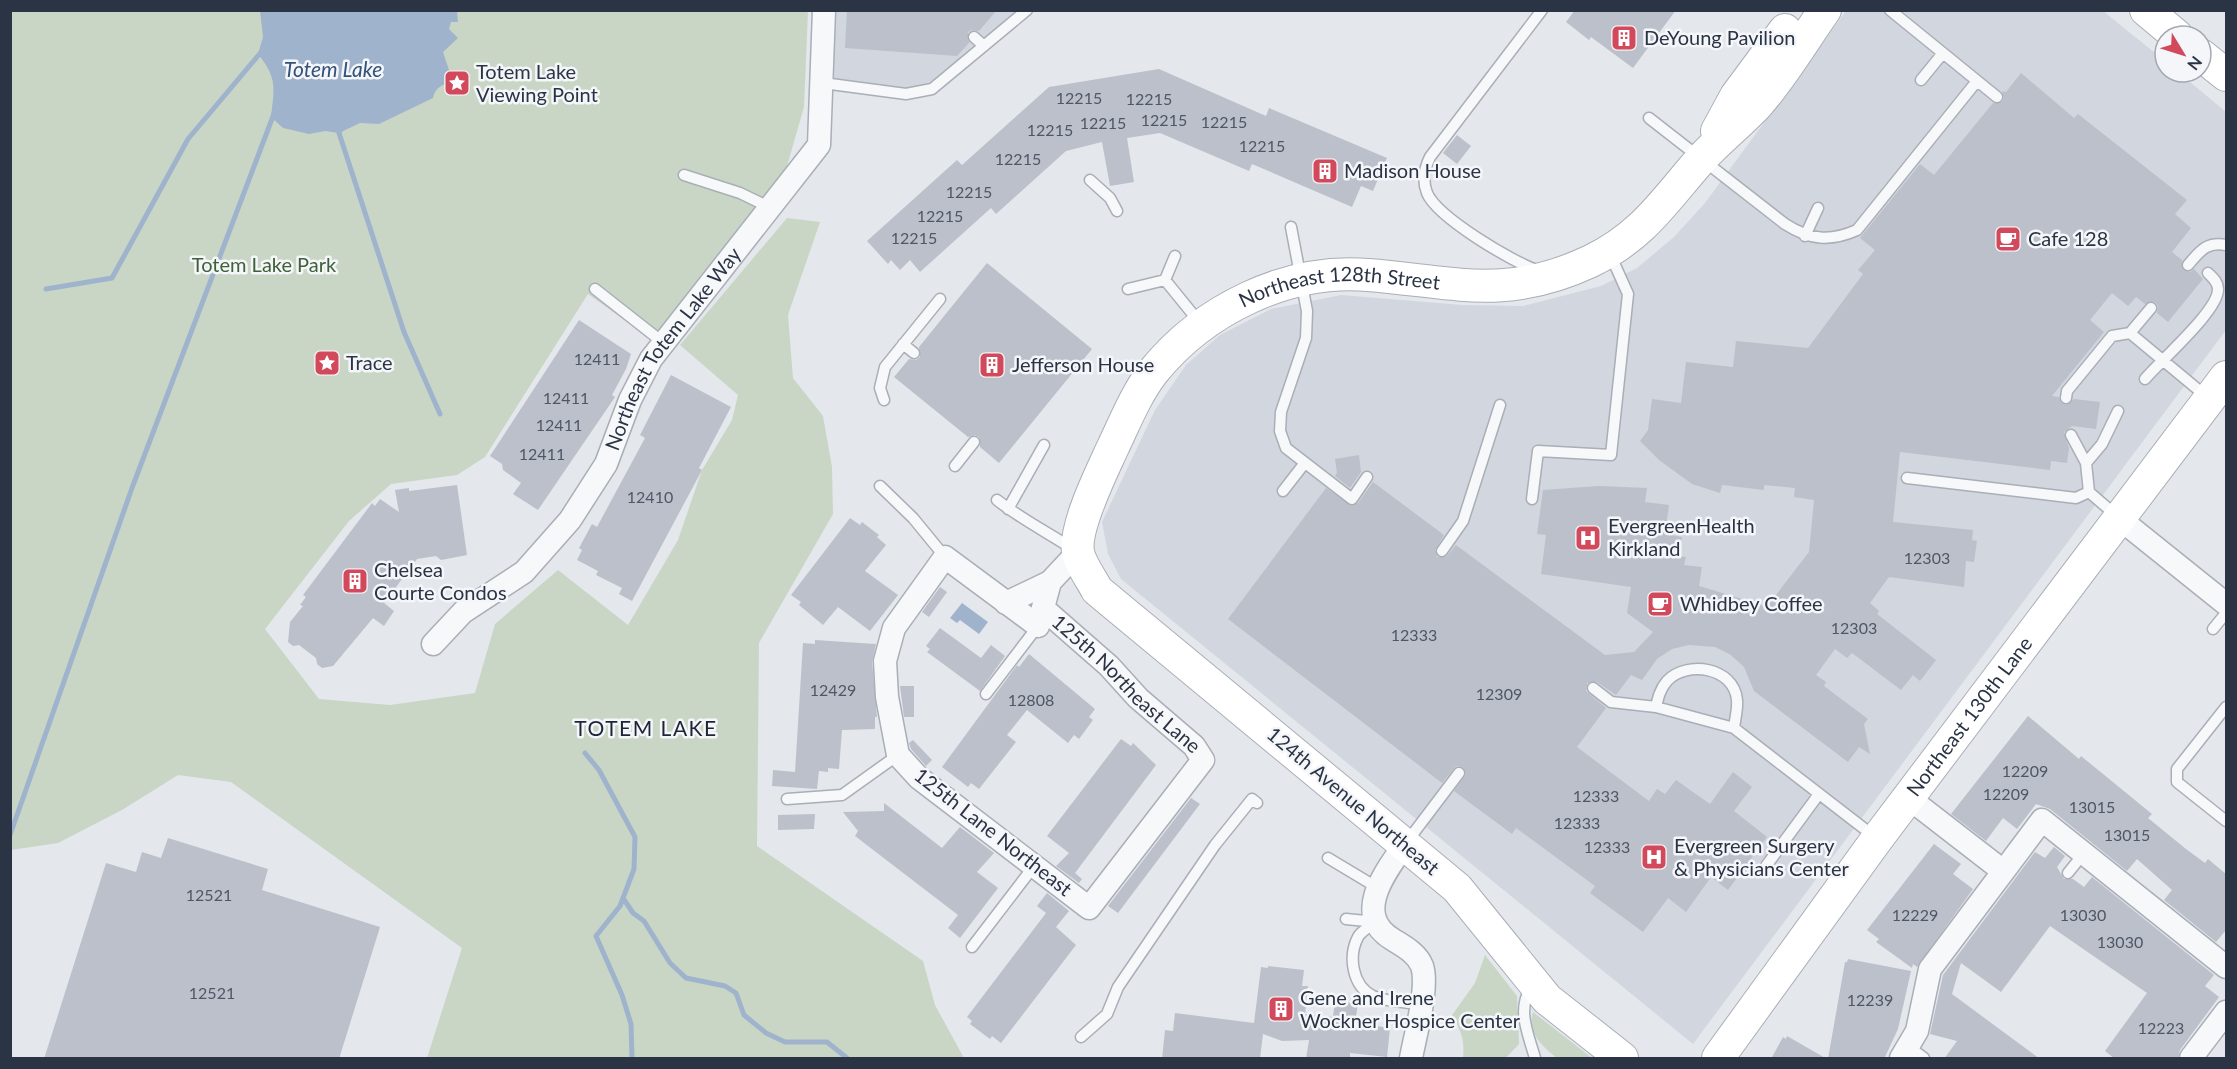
<svg xmlns="http://www.w3.org/2000/svg" width="2237" height="1069" font-family="Lato,sans-serif">
<style>
.built{fill:#d2d6de}
.green{fill:#c9d6c5}
.water{fill:#9fb4cc}
.lines{fill:none;stroke-linecap:round;stroke-linejoin:round}
.stream{stroke:#9fb4cc;stroke-width:5}
.building{fill:#bbc0ca}
.lane-casing{stroke:#a9aeb7;stroke-width:13}
.street-casing{stroke:#a9aeb7;stroke-width:25}
.secondary-casing{stroke:#a9aeb7;stroke-width:34}
.lane{stroke:#f7f8fa;stroke-width:10}
.street{stroke:#f7f8fa;stroke-width:22}
.secondary{stroke:#fff;stroke-width:32}
.labels{text-anchor:middle;stroke-width:5;stroke-linejoin:round;paint-order:stroke}
.number-label{font-size:16px;fill:#4f5766}
.poi-label{font-size:20px;fill:#2b3445;stroke:#f4f6f9;text-anchor:start}
.park-label{font-size:20px;fill:#3f6138;stroke:#f4f6f9}
.street-label{font-size:20px;fill:#2b3445;stroke:#f4f6f9}
.water-label{font-size:21px;font-style:italic;fill:#34527a;stroke:#f4f6f9}
.neighbourhood-label{font-size:21px;letter-spacing:1.5px;fill:#1d2536;stroke:#f4f6f9}
</style>
<rect width="100%" height="100%" fill="#e4e7ec"/>
<path class="built" d="M 824,11 L 1027,11 L 932,89 L 906,94 L 823,83 Z
M 1846,11 L 2103,11 L 2165,61 L 2165,72 L 2178,72 L 2226,112 L 2226,330 L 1693,1044 L 1121,579 L 1108,554 L 1102,522 L 1155,410 L 1186,365 L 1220,335 L 1271,309 L 1341,295 L 1462,305 L 1523,306 L 1601,286 L 1637,268 L 1674,237 L 1705,203 Z"/>
<path class="green" d="M 11,11 L 808,11 L 804,107 L 781,187 L 655,342 L 588,294 L 485,457 L 457,475 L 391,484 L 349,521 L 265,629 L 319,699 L 390,705 L 475,693 L 495,624 L 558,570 L 628,625 L 678,540 L 702,470 L 732,420 L 738,395 L 680,345 L 787,218 L 820,222 L 788,315 L 793,378 L 823,416 L 832,467 L 833,514 L 759,643 L 757,846 L 923,961 L 935,1005 L 964,1058 L 427,1058 L 462,948 L 231,782 L 178,775 L 122,810 L 58,843 L 11,850 Z
M 1485,955 L 1517,996 L 1519,1044 L 1506,1058 L 1463,1058 C 1465,1041 1461,1030 1452,1015 L 1475,983 Z
M 1533,1012 L 1592,1058 L 1557,1058 C 1542,1046 1527,1033 1533,1012 Z"/>
<path class="water" d="M 260,11 L 457,11 L 458,22 L 451,22 L 449,29 L 458,38 L 443,52 L 453,82 C 443,84 435,87 433,98 L 379,124 L 360,123 L 339,133 L 325,131 L 309,134 L 283,128 L 271,117 C 274,88 278,79 258,54 L 263,37 Z
M 962,603 L 988,622 L 979,634 L 960,620 L 957,623 L 950,618 Z"/>
<g class="lines">
<path class="stream" d="M 341,128 L 339,133 L 404,332 L 440,414
M 46,289 L 112,278 L 188,139 L 262,51
M 585,753 L 599,770 L 635,837 L 634,869 L 620,906 L 596,936 L 622,995 L 631,1024 L 632,1058
M 10,835 L 132,488 L 275,111
M 623,898 L 633,913 L 644,921 L 670,963 L 686,978 L 725,986 L 736,993 L 744,1015 L 766,1033 L 785,1042 L 827,1042 L 847,1058"/>
</g>
<path class="building" d="M 847,10 L 997,10 L 979,31 L 972,30 L 968,32 L 969,43 L 957,56 L 845,48 Z
M 1575,10 L 1676,10 L 1633,68 L 1591,37 L 1589,40 L 1566,22 Z
M 1159,69 L 1266,116 L 1269,108 L 1387,158 L 1373,191 L 1361,186 L 1352,207 L 1252,164 L 1249,171 L 1160,133 L 1127,138 L 1134,182 L 1110,186 L 1102,142 L 1066,151 L 996,214 L 991,208 L 920,272 L 910,260 L 900,270 L 891,260 L 888,264 L 867,241 L 957,160 L 962,165 L 1049,87 Z
M 2021,73 L 2074,118 L 2078,114 L 2187,200 L 2175,214 L 2191,228 L 2172,252 L 2182,260 L 2183,270 L 2190,272 L 2194,269 L 2203,279 L 2168,322 L 2157,313 L 2158,306 L 2155,302 L 2145,304 L 2136,297 L 2128,306 L 2112,293 L 2090,320 L 2104,332 L 2052,396 L 2059,397 L 2061,403 L 2066,405 L 2074,399 L 2100,402 L 2096,429 L 2072,426 L 2064,432 L 2069,448 L 2067,463 L 2051,461 L 2050,470 L 1900,452 L 1893,522 L 1973,530 L 1972,540 L 1977,541 L 1974,562 L 1966,561 L 1964,587 L 1889,577 L 1870,603 L 1879,611 L 1877,614 L 1936,660 L 1920,681 L 1913,675 L 1901,690 L 1852,653 L 1847,658 L 1835,649 L 1816,675 L 1826,682 L 1824,686 L 1868,719 L 1864,724 L 1870,754 L 1859,747 L 1848,762 L 1754,691 L 1744,667 L 1731,655 L 1715,647 L 1689,645 L 1672,649 L 1657,659 L 1642,680 L 1631,675 L 1616,695 L 1597,682 L 1587,683 L 1586,691 L 1606,708 L 1577,747 L 1649,801 L 1657,789 L 1665,794 L 1676,780 L 1710,804 L 1733,772 L 1752,787 L 1734,811 L 1767,837 L 1728,890 L 1711,877 L 1686,912 L 1668,898 L 1643,932 L 1590,893 L 1595,886 L 1516,828 L 1512,834 L 1454,791 L 1466,774 L 1463,767 L 1456,766 L 1442,783 L 1228,619 L 1326,488 L 1352,506 L 1358,503 L 1373,482 L 1444,535 L 1435,550 L 1437,557 L 1446,557 L 1456,545 L 1605,655 L 1634,652 L 1653,632 L 1627,613 L 1631,587 L 1541,574 L 1546,535 L 1537,534 L 1543,490 L 1598,486 L 1647,488 L 1645,502 L 1669,505 L 1665,534 L 1682,537 L 1679,556 L 1686,557 L 1684,565 L 1702,567 L 1699,586 L 1749,601 L 1751,598 L 1766,608 L 1809,552 L 1814,500 L 1794,497 L 1795,488 L 1764,485 L 1764,490 L 1722,485 L 1720,493 L 1692,484 L 1659,460 L 1640,441 L 1648,430 L 1652,399 L 1681,403 L 1686,362 L 1733,367 L 1736,341 L 1808,348 L 1863,274 L 1858,270 L 1875,250 L 1860,238 L 1920,164 L 1934,175 L 1993,103 L 2002,102 L 2004,98 L 2002,91 L 2006,92 Z
M 1457,135 L 1471,146 L 1457,164 L 1443,153 Z
M 987,263 L 1092,349 L 999,463 L 980,447 L 979,437 L 975,435 L 968,437 L 894,377 L 909,359 L 916,360 L 920,357 L 919,347 Z
M 579,320 L 631,354 L 626,369 L 612,395 L 615,397 L 538,510 L 513,494 L 521,483 L 503,470 L 502,464 L 490,456 Z
M 671,375 L 731,407 L 699,468 L 702,470 L 632,601 L 619,594 L 622,588 L 596,575 L 598,571 L 577,560 L 582,550 L 579,548 L 592,524 L 597,527 L 645,438 L 640,435 Z
M 1359,455 L 1361,472 L 1350,488 L 1335,476 L 1337,473 L 1335,459 Z
M 457,485 L 467,555 L 441,560 L 436,556 L 417,559 L 384,603 L 394,611 L 384,626 L 373,618 L 333,666 L 322,668 L 317,664 L 316,658 L 299,645 L 293,646 L 288,642 L 290,622 L 303,606 L 300,605 L 306,597 L 303,595 L 372,503 L 375,506 L 380,499 L 399,512 L 395,490 L 409,488 L 409,491 Z
M 850,518 L 860,525 L 862,522 L 879,535 L 877,537 L 886,545 L 865,571 L 898,595 L 870,631 L 838,607 L 823,625 L 799,605 L 801,602 L 791,595 Z
M 940,587 L 947,592 L 929,617 L 922,612 Z
M 940,628 L 981,658 L 991,645 L 1005,656 L 980,691 L 927,652 L 930,649 L 926,646 Z
M 815,640 L 876,644 L 872,662 L 877,717 L 875,717 L 875,729 L 842,730 L 839,769 L 828,768 L 828,772 L 819,771 L 817,789 L 772,786 L 773,770 L 795,772 L 803,643 L 815,644 Z
M 1029,654 L 1095,709 L 1089,717 L 1093,720 L 1079,739 L 1074,735 L 1068,743 L 1027,710 L 1007,735 L 1016,742 L 979,789 L 971,783 L 968,787 L 942,767 L 1017,665 L 1019,667 Z
M 900,686 L 914,686 L 914,717 L 904,717 Z
M 2028,716 L 2079,759 L 2081,756 L 2152,814 L 2148,818 L 2186,849 L 2205,863 L 2208,859 L 2226,874 L 2226,930 L 2216,942 L 2164,900 L 2172,890 L 2137,859 L 2127,871 L 2050,809 L 2036,804 L 2017,829 L 2003,818 L 1986,841 L 1951,814 Z
M 1121,739 L 1131,746 L 1133,743 L 1156,765 L 1075,873 L 1082,879 L 1079,883 L 1056,866 L 1069,853 L 1047,836 Z
M 913,740 L 932,760 L 926,766 L 911,749 L 909,743 Z
M 1191,798 L 1200,804 L 1118,913 L 1108,906 Z
M 884,803 L 942,848 L 960,827 L 994,853 L 977,872 L 998,888 L 960,938 L 948,928 L 958,915 L 855,836 L 858,831 L 843,812 L 884,811 Z
M 815,814 L 814,829 L 778,830 L 778,815 Z
M 168,838 L 268,869 L 262,890 L 380,927 L 339,1059 L 44,1059 L 106,863 L 136,872 L 142,852 L 161,858 Z
M 1934,844 L 1961,864 L 1953,874 L 1973,889 L 1917,967 L 1913,964 L 1912,968 L 1876,942 L 1879,939 L 1867,930 Z
M 2054,847 L 2065,856 L 2057,867 L 2064,879 L 2073,879 L 2084,887 L 2092,877 L 2214,975 L 2205,986 L 2219,997 L 2180,1050 L 2178,1059 L 2115,1059 L 2105,1051 L 2147,993 L 2050,926 L 2001,992 L 1961,963 L 1952,994 L 2040,1059 L 1944,1059 L 1957,1041 L 1930,1034 L 1943,975 L 2035,852 L 2045,858 Z
M 1047,893 L 1069,911 L 1056,927 L 1076,945 L 1001,1043 L 992,1036 L 990,1039 L 970,1024 L 972,1021 L 967,1017 L 1046,913 L 1037,906 Z
M 1848,959 L 1911,971 L 1898,1029 L 1884,1059 L 1828,1059 L 1845,962 L 1847,962 Z
M 1268,966 L 1304,970 L 1302,986 L 1308,986 L 1305,1014 L 1333,1017 L 1335,1001 L 1358,1004 L 1355,1023 L 1390,1028 L 1387,1057 L 1350,1053 L 1350,1059 L 1306,1059 L 1309,1040 L 1282,1041 L 1263,1034 L 1260,1059 L 1162,1059 L 1165,1030 L 1173,1031 L 1175,1013 L 1254,1023 L 1261,967 L 1268,968 Z
M 1787,1036 L 1827,1059 L 1771,1059 L 1783,1037 L 1786,1039 Z"/>
<g class="lines">
<g class="lane-casing">
<path id="lane" d="M 1890,10 L 1997,97
M 974,37 L 984,46
M 1921,80 L 1943,53
M 823,83 L 906,94 L 932,89 L 1027,10
M 1649,118 L 1785,224 C 1810,240 1830,242 1857,230 L 1977,81
M 684,175 L 740,193 L 771,208
M 1090,180 L 1110,198 L 1117,211
M 1291,227 L 1307,311 L 1306,338 L 1281,412 L 1280,431 L 1286,448 L 1352,499 L 1367,477
M 1805,236 L 1818,208
M 2188,265 C 2200,251 2207,241 2226,245
M 1537,270 C 1512,262 1437,217 1427,193 C 1422,180 1424,169 1430,157 L 1542,10
M 1165,280 L 1175,256
M 595,289 L 665,344
M 1128,289 L 1165,280 L 1200,323
M 2151,308 L 2130,333 L 2207,397
M 903,344 L 914,353
M 2145,379 C 2161,360 2219,310 2218,289 C 2218,282 2213,278 2208,273
M 2066,398 L 2067,391 L 2112,336 L 2130,333
M 884,400 L 880,388 L 885,367 L 940,299
M 2071,435 L 2086,463 L 2089,492 L 2118,517
M 2086,463 L 2102,444 L 2118,411
M 955,466 L 974,442
M 1907,478 L 2076,498 L 2089,492
M 880,486 L 913,518 L 945,557
M 1283,491 L 1304,464
M 1532,499 L 1538,451 L 1611,455 L 1628,294 L 1610,254
M 997,500 C 1021,519 1047,532 1073,549
M 1008,509 L 1044,445
M 1442,551 L 1463,521 L 1500,405
M 2213,629 L 2226,613
M 1593,688 L 1611,702 L 1656,707
M 986,694 L 1038,626
M 2226,707 L 2177,769 L 2177,782 L 2226,821
M 1734,728 C 1735,719 1738,708 1737,700 C 1734,667 1687,660 1667,681 C 1660,689 1658,698 1656,707 L 1734,728 L 1875,837
M 787,799 L 842,795 L 898,755
M 1406,843 L 1459,773
M 1328,858 L 1378,888
M 1766,866 L 1819,794
M 2068,873 L 2084,853
M 1346,919 L 1376,922
M 1376,922 C 1371,926 1361,931 1358,937 C 1348,956 1352,986 1373,996 C 1387,1002 1405,1002 1420,1004
M 972,947 L 1034,866
M 1532,986 C 1516,1009 1528,1033 1535,1058
M 1081,1037 L 1107,1014 L 1118,987 L 1215,845 L 1252,799 L 1257,803
M 1908,1046 L 1924,1058"/>
</g>
<g class="street-casing">
<g id="street">
<path d="M 2120,519 L 2226,604"/>
<path d="M 1006,603 L 1050,582"/>
<path id="s1" d="M 1045,610 L 1109,666 L 1138,698 L 1194,746 L 1203,760 L 1089,908 L 919,778 L 898,755 L 887,697 L 885,661 L 894,628 L 945,557 L 1038,626 L 1050,582 L 1078,552"/>
<path id="s2" d="M 433,644 L 463,612 L 524,572 L 570,520 L 606,464 L 630,400 L 651,359 L 819,145 L 824,10"/>
<path d="M 1910,799 L 2003,871"/>
<path d="M 1405,844 C 1386,871 1352,914 1392,939 C 1403,946 1417,953 1422,966 C 1429,987 1415,1036 1411,1058"/>
<path d="M 1901,1058 L 1917,1031 L 1930,969 L 2042,820 L 2226,967"/>
<path d="M 2191,1058 L 2226,1012"/>
</g>
</g>
<g class="secondary-casing">
<g id="secondary">
<path d="M 2146,10 L 2177,36"/>
<path d="M 2201,55 L 2226,75"/>
<path d="M 1717,131 L 1736,96 L 1785,30"/>
<path id="s3" d="M 1622,1058 L 1547,999 L 1457,888 L 1097,590 C 1092,580 1080,564 1078,552 C 1074,527 1102,471 1113,447 C 1125,422 1136,394 1153,372 C 1203,310 1287,268 1368,275 C 1455,282 1506,301 1591,261 C 1645,235 1666,198 1703,157 C 1720,139 1740,123 1757,105 C 1782,77 1803,41 1825,10"/>
<path id="s4" d="M 1718,1058 L 1877,839 L 2226,377"/>
</g>
</g>
<use href="#lane" class="lane"/>
<use href="#street" class="street"/>
<use href="#secondary" class="secondary"/>
</g>
<defs>
<g id="building-square" transform="scale(1.35)"><rect x="-9" y="-9" width="18" height="18" rx="4" fill="#d1495b" stroke="#f4f6f9"/><path d="M-4-6H4V6H1V3H-1V6H-4ZM-2.5-4.3h1.7v1.8h-1.7ZM.8-4.3h1.7v1.8H.8ZM-2.5-1h1.7V.8h-1.7ZM.8-1h1.7V.8H.8Z" fill="#fff"/></g>
<g id="sight-square" transform="scale(1.35)"><rect x="-9" y="-9" width="18" height="18" rx="4" fill="#d1495b" stroke="#f4f6f9"/><path d="M0-6L1.8-2.2L6-1.7L2.9 1.2L3.7 5.4L0 3.3L-3.7 5.4L-2.9 1.2L-6-1.7L-1.8-2.2Z" fill="#fff"/></g>
<g id="cafe-square" transform="scale(1.35)"><rect x="-9" y="-9" width="18" height="18" rx="4" fill="#d1495b" stroke="#f4f6f9"/><path d="M-5.5-4.5H6V0H3Q3 3.5 0 3.5H-2.5Q-5.5 3.5-5.5 0ZM3-3.2v2h1.7v-2ZM-6 4.5H4V6H-6Z" fill="#fff"/></g>
<g id="hospital-square" transform="scale(1.35)"><rect x="-9" y="-9" width="18" height="18" rx="4" fill="#d1495b" stroke="#f4f6f9"/><path d="M-5-5h3v3.5h4V-5h3V5h-3V1.5h-4V5h-3Z" fill="#fff"/></g>
</defs>
<g fill-rule="evenodd">
<use href="#building-square" x="1624" y="38"/>
<use href="#sight-square" x="457" y="83"/>
<use href="#building-square" x="1325" y="171"/>
<use href="#cafe-square" x="2008" y="239"/>
<use href="#sight-square" x="327" y="363"/>
<use href="#building-square" x="992" y="365"/>
<use href="#hospital-square" x="1588" y="538"/>
<use href="#building-square" x="355" y="581"/>
<use href="#cafe-square" x="1660" y="604"/>
<use href="#hospital-square" x="1654" y="857"/>
<use href="#building-square" x="1281" y="1009"/>
</g>
<g class="labels">
<g class="number-label">
<text x="1079" y="104">12215</text>
<text x="1149" y="105">12215</text>
<text x="1164" y="126">12215</text>
<text x="1224" y="128">12215</text>
<text x="1103" y="129">12215</text>
<text x="1050" y="136">12215</text>
<text x="1262" y="152">12215</text>
<text x="1018" y="165">12215</text>
<text x="969" y="198">12215</text>
<text x="940" y="222">12215</text>
<text x="914" y="244">12215</text>
<text x="597" y="365">12411</text>
<text x="566" y="404">12411</text>
<text x="559" y="431">12411</text>
<text x="542" y="460">12411</text>
<text x="650" y="503">12410</text>
<text x="1927" y="564">12303</text>
<text x="1854" y="634">12303</text>
<text x="1414" y="641">12333</text>
<text x="833" y="696">12429</text>
<text x="1499" y="700">12309</text>
<text x="1031" y="706">12808</text>
<text x="2025" y="777">12209</text>
<text x="2006" y="800">12209</text>
<text x="1596" y="802">12333</text>
<text x="2092" y="813">13015</text>
<text x="1577" y="829">12333</text>
<text x="2127" y="841">13015</text>
<text x="1607" y="853">12333</text>
<text x="209" y="901">12521</text>
<text x="1915" y="921">12229</text>
<text x="2083" y="921">13030</text>
<text x="2120" y="948">13030</text>
<text x="212" y="999">12521</text>
<text x="1870" y="1006">12239</text>
<text x="2161" y="1034">12223</text>
</g>
<g class="poi-label">
<text x="1644" y="45">DeYoung Pavilion</text>
<text x="476" y="79">Totem Lake<tspan x="476" dy="23">Viewing Point</tspan></text>
<text x="1344" y="178">Madison House</text>
<text x="2028" y="246">Cafe 128</text>
<text x="346" y="370">Trace</text>
<text x="1012" y="372">Jefferson House</text>
<text x="1608" y="533">EvergreenHealth<tspan x="1608" dy="23">Kirkland</tspan></text>
<text x="374" y="577">Chelsea<tspan x="374" dy="23">Courte Condos</tspan></text>
<text x="1680" y="611">Whidbey Coffee</text>
<text x="1674" y="853">Evergreen Surgery<tspan x="1674" dy="23">&amp; Physicians Center</tspan></text>
<text x="1300" y="1005">Gene and Irene<tspan x="1300" dy="23">Wockner Hospice Center</tspan></text>
</g>
<g class="park-label">
<text x="264" y="272">Totem Lake Park</text>
</g>
<g class="street-label">
<text dy="7" stroke="none"><textPath href="#s3" startOffset="1160">Northeast 128th Street</textPath></text>
<text dy="7" stroke="none"><textPath href="#s2" startOffset="387">Northeast Totem Lake Way</textPath></text>
<text dy="7" stroke="none"><textPath href="#s1" startOffset="110">125th Northeast Lane</textPath></text>
<text dy="7" stroke="none"><textPath href="#s4" startOffset="424">Northeast 130th Lane</textPath></text>
<text transform="translate(1353 801) rotate(40)" y="7">124th Avenue Northeast</text>
<text transform="translate(993 832) rotate(38)" y="7">125th Lane Northeast</text>
</g>
<g class="water-label">
<text x="333" y="77">Totem Lake</text>
</g>
<g class="neighbourhood-label">
<text x="646" y="736">TOTEM LAKE</text>
</g>
</g>
<rect width="2237" height="1069" fill="none" stroke="#2b3445" stroke-width="24"/>
<g transform="translate(2183 54) rotate(128)"><circle r="28" fill="#f4f6f9" stroke="#a4a8b1" stroke-width="1.5"/>
<path d="M0-4.5L10 22L0 15L-10 22Z" fill="#d1495b"/>
<text y="-9" font-size="16" font-weight="bold" text-anchor="middle" fill="#2b3445">N</text>
</g>
</svg>
